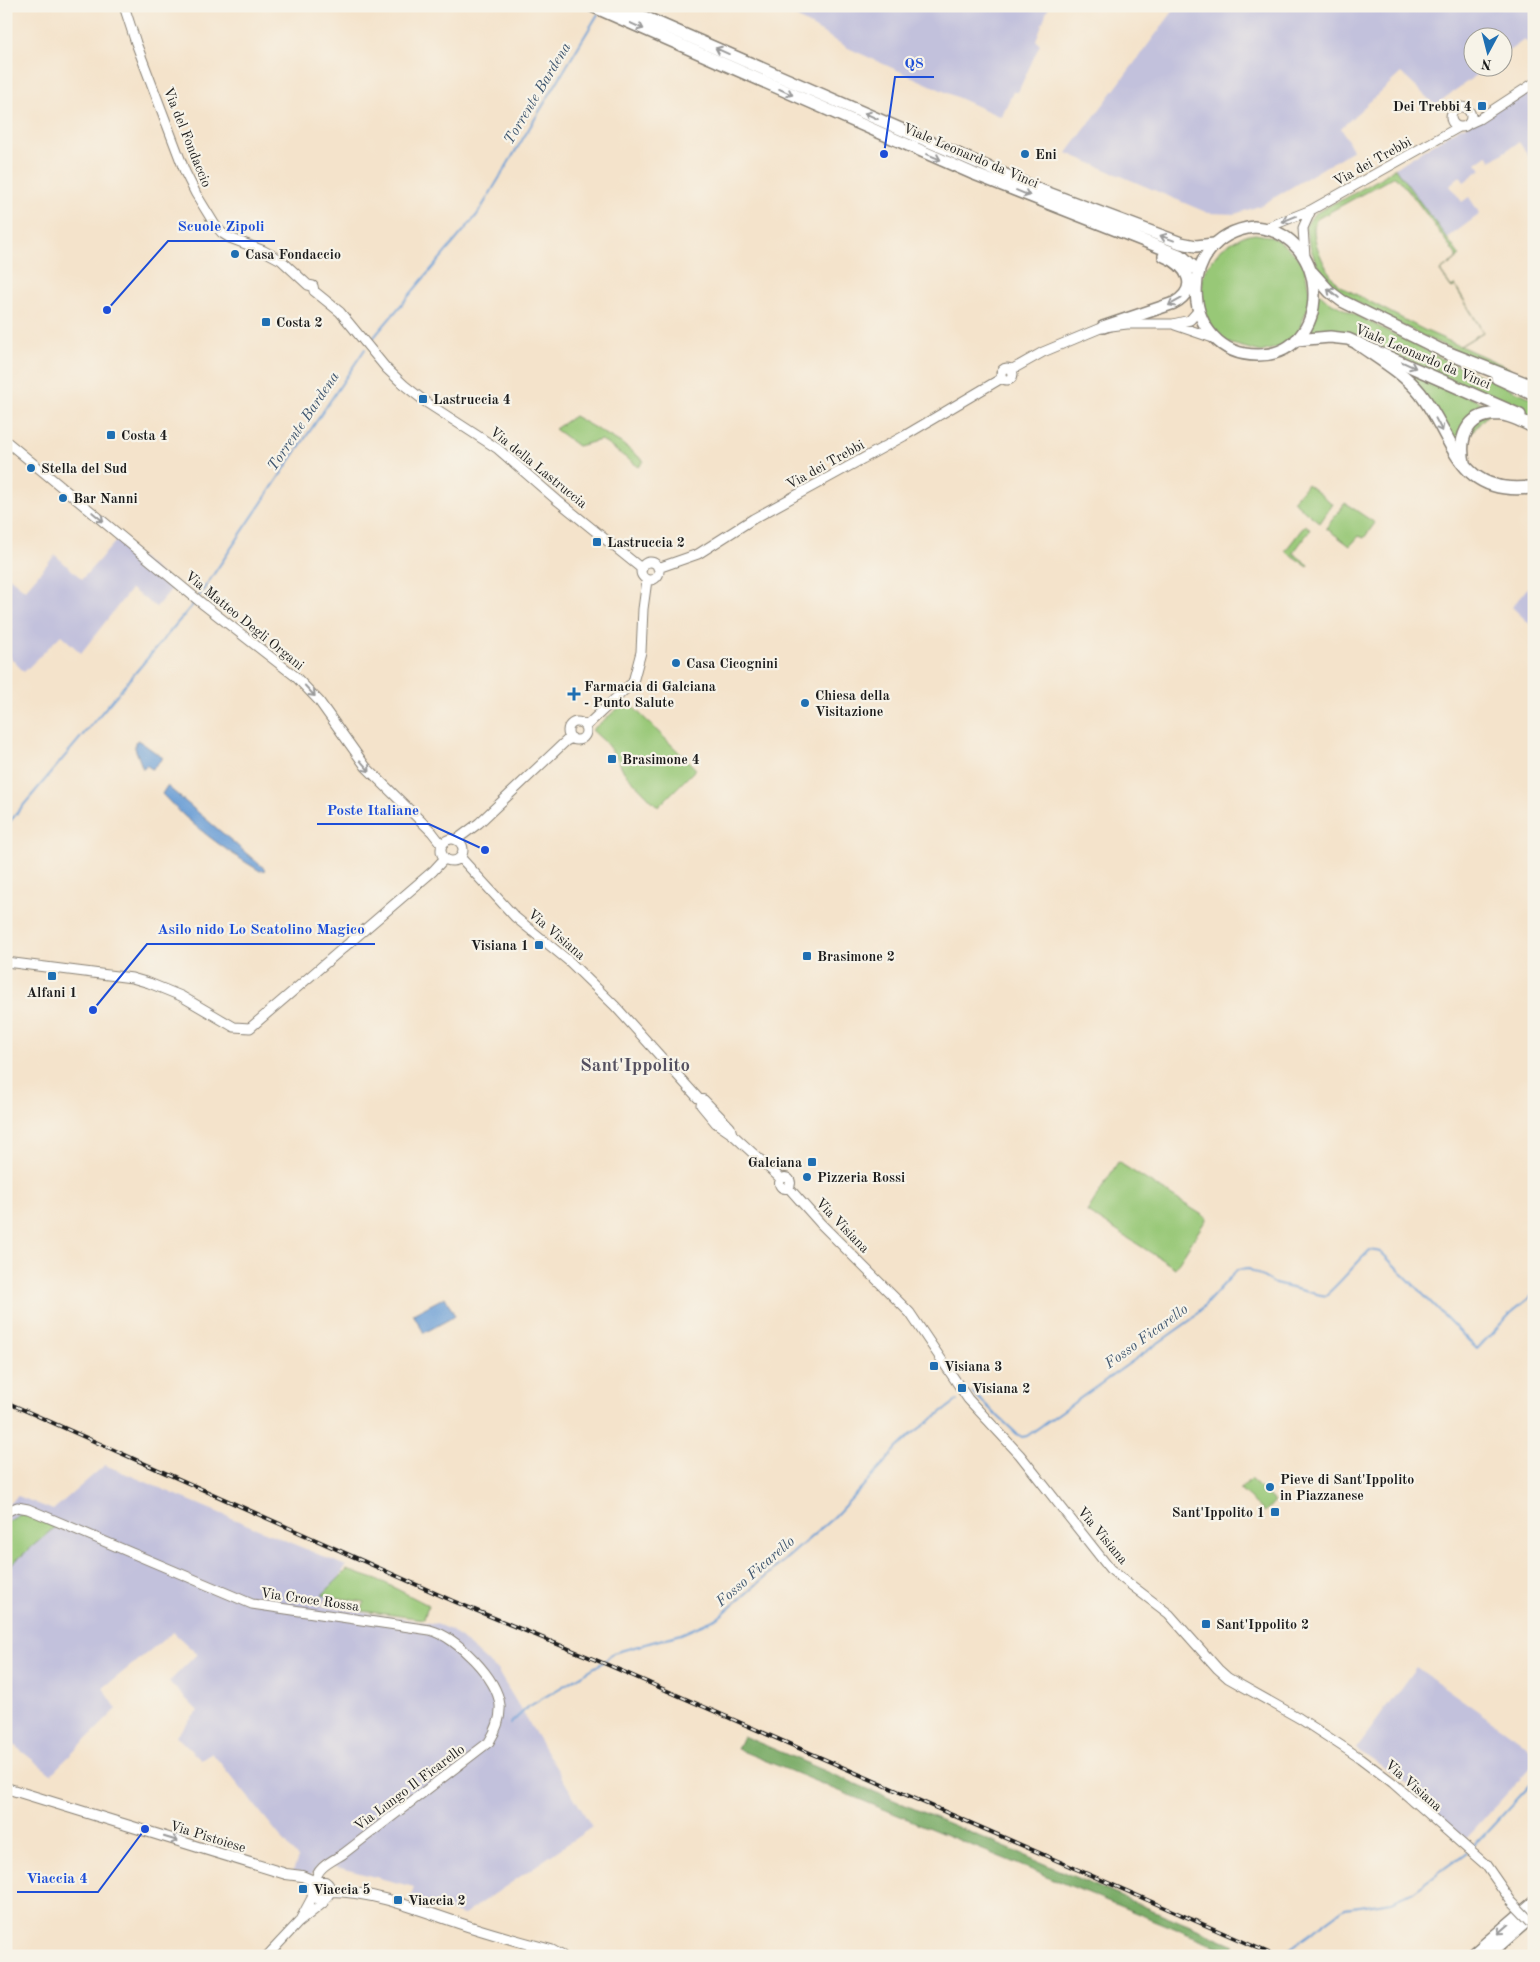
<svg xmlns="http://www.w3.org/2000/svg" width="1540" height="1962" font-family="'Old Standard TT',serif">
<style>
.industrial{fill:#c2c1dc}
.green{fill:#98c877;stroke:#5a724a;fill-rule:evenodd}
.forest{fill:#7aac68;stroke:#4b6442}
.water{fill:#699dd5;stroke:#425c78}
.lines{fill:none;stroke-linecap:round;stroke-linejoin:round}
.stream{stroke:#699dd5;stroke-width:2}
.tertiary-casing{stroke:#888074;stroke-width:11}
.secondary-casing{stroke:#888074;stroke-width:12}
.primary-casing{stroke:#888074;stroke-width:14}
.trunk-casing{stroke:#888074;stroke-width:14}
.motorway-casing{stroke:#888074;stroke-width:15}
.tertiary{stroke:#fff;stroke-width:9}
.secondary{stroke:#fff;stroke-width:10}
.primary{stroke:#fff;stroke-width:11}
.trunk{stroke:#fff;stroke-width:11}
.motorway{stroke:#fff;stroke-width:12}
.rail-casing{stroke:#1c1c1c;stroke-width:4}
.rail{stroke:#f7f3e8;stroke-width:2;stroke-dasharray:5.5;stroke-linecap:butt}
.tertiary-bridge-casing{stroke:#888074;stroke-width:11;stroke-linecap:butt}
.tertiary-bridge{stroke:#fff;stroke-width:9}
.oneway{stroke:#999}
.poi-dot{fill:#1f6fb2;stroke:#f7f3e8;stroke-width:2}
.labels{text-anchor:middle;stroke-width:4.5;stroke-linejoin:round;paint-order:stroke}
.poi-label{font-size:14px;font-weight:bold;fill:#1c1c1c;stroke:#f7f3e8;text-anchor:start}
.street-label{font-size:14px;fill:#1c1c1c;stroke:#f7f3e8}
.water-label{font-size:15px;font-style:italic;fill:#3f566f;stroke:#f7f3e8}
.district-label{font-size:19px;font-weight:bold;fill:#545060;stroke:#f7f3e8}
.leader{fill:none;stroke:#1d4ed8;stroke-width:2}
.callout-dot{fill:#1d4ed8;stroke:#f7f3e8;stroke-width:2}
.callout-label{font-size:15px;text-anchor:middle;font-weight:bold;fill:#1d4ed8;stroke:#f7f3e8;stroke-width:4.5;stroke-linejoin:round;paint-order:stroke}
</style>
<rect width="100%" height="100%" fill="#f7f3e8"/>
<filter id="ink" filterUnits="userSpaceOnUse"><feTurbulence type="fractalNoise" baseFrequency=".02" numOctaves="2"/><feDisplacementMap in="SourceGraphic" scale="10" xChannelSelector="R" yChannelSelector="G"/><feConvolveMatrix kernelMatrix="1 2 1 2 8 2 1 2 1" color-interpolation-filters="sRGB"/></filter>
<filter id="wash" filterUnits="userSpaceOnUse"><feTurbulence type="fractalNoise" baseFrequency=".0096" numOctaves="4" result="noise"/><feDisplacementMap in="SourceGraphic" scale="20" xChannelSelector="R" yChannelSelector="G"/><feGaussianBlur stdDeviation="1.12" result="paint"/><feColorMatrix in="noise" values="0 0 0 0 0 0 0 0 0 0 0 0 0 0 0 0 0 1.4 0 .05"/><feComposite in="paint" operator="in"/></filter>
<g filter="url(#wash)">
<rect width="100%" height="100%" fill="#f4e3cb"/>
<path class="industrial" d="M 778,6 L 1049,6 L 1036,40 L 1040,44 L 1018,92 L 1013,92 L 1001,117 L 848,48 Z
M 1177,6 L 1534,6 L 1534,47 L 1524,40 L 1503,55 L 1502,38 L 1472,38 L 1472,68 L 1486,68 L 1435,105 L 1401,73 L 1341,128 L 1353,150 L 1262,205 L 1235,214 L 1208,213 L 1067,153 Z
M 1534,83 L 1534,164 L 1519,142 L 1491,161 L 1487,155 L 1476,163 L 1481,169 L 1464,182 L 1460,176 L 1455,180 L 1450,186 L 1462,202 L 1469,197 L 1480,214 L 1446,239 L 1395,168 L 1461,127 L 1466,126 L 1471,118 L 1494,109 Z
M 118,539 L 175,585 L 156,607 L 131,589 L 81,653 L 61,635 L 24,672 L 6,653 L 6,578 L 8,576 L 25,590 L 55,555 L 82,579 Z
M 1534,580 L 1534,628 L 1512,607 Z
M 105,1465 L 346,1566 L 321,1606 L 436,1624 L 451,1630 L 497,1670 L 592,1827 L 464,1915 L 410,1900 L 414,1887 L 321,1863 L 311,1875 L 293,1871 L 298,1858 L 212,1753 L 201,1760 L 176,1736 L 198,1711 L 169,1682 L 197,1654 L 173,1632 L 103,1688 L 117,1709 L 51,1774 L 6,1739 L 6,1726 L 10,1723 L 6,1720 L 6,1506 L 18,1496 L 53,1510 Z
M 1416,1667 L 1534,1751 L 1534,1764 L 1465,1839 L 1428,1811 L 1429,1798 L 1356,1749 Z"/>
<path class="green" d="M 1395,168 L 1460,256 L 1440,271 L 1451,287 L 1455,285 L 1483,332 L 1460,346 L 1509,368 L 1511,374 L 1431,340 L 1341,294 C 1321,283 1309,248 1305,227 L 1314,214 L 1336,202 L 1344,199 L 1381,178 ZM 1395,176 L 1415,199 L 1456,255 L 1456,259 L 1440,271 L 1452,288 L 1455,286 L 1483,332 L 1460,346 L 1424,330 L 1340,286 C 1328,277 1306,232 1317,219 Z
M 1255,234 L 1268,236 L 1279,241 L 1297,256 L 1304,265 L 1311,300 L 1298,332 L 1282,346 L 1261,352 L 1228,343 L 1212,328 L 1207,319 L 1201,299 L 1202,278 L 1206,268 L 1222,248 L 1243,236 Z
M 1319,293 L 1328,301 L 1447,361 L 1534,399 L 1534,417 L 1344,333 L 1323,330 L 1307,334 Z
M 1394,365 L 1501,411 L 1490,412 L 1456,450 Z
M 574,416 L 621,443 L 644,461 L 639,467 L 601,440 L 578,446 L 555,429 Z
M 1307,484 L 1333,504 L 1320,523 L 1293,501 Z
M 1345,503 L 1375,523 L 1364,538 L 1359,536 L 1350,546 L 1326,528 Z
M 1305,525 L 1311,529 L 1293,553 L 1309,565 L 1308,567 L 1285,551 Z
M 627,701 L 696,769 L 658,807 L 624,772 L 617,758 L 605,742 L 592,730 Z
M 1118,1162 L 1207,1218 L 1175,1268 L 1087,1212 Z
M 1250,1479 L 1275,1501 L 1265,1512 L 1240,1490 Z
M 23,1513 L 55,1527 L 6,1569 L 6,1523 Z
M 347,1570 L 383,1582 L 428,1605 L 424,1619 L 362,1611 L 364,1602 L 322,1595 Z"/>
<path class="forest" d="M 743,1736 L 1235,1945 L 1229,1951 L 737,1749 Z"/>
<path class="water" d="M 138,740 L 163,758 L 152,769 L 146,765 L 143,769 L 135,748 L 135,742 Z
M 167,786 L 266,870 L 260,871 C 223,849 191,825 162,794 Z
M 445,1297 L 455,1316 L 424,1333 L 413,1314 Z"/>
<g class="lines">
<path class="stream" d="M 369,343 L 477,215 L 598,14
M 199,596 L 365,349
M 6,826 L 195,602
M 972,1392 L 1017,1434 L 1022,1437 L 1027,1436 L 1192,1319 L 1237,1270 L 1249,1269 L 1275,1284 L 1325,1296 C 1341,1282 1354,1265 1370,1250 L 1381,1252 L 1477,1349 L 1511,1313 L 1534,1294
M 510,1724 L 528,1707 L 605,1661 L 613,1653 L 681,1634 L 718,1618 L 834,1517 L 884,1464 L 896,1449 L 912,1434 L 958,1400
M 1472,1848 L 1534,1781
M 1280,1956 L 1345,1908 L 1392,1901 L 1413,1891 L 1467,1852"/>
</g>
</g>
<g filter="url(#ink)">
<g class="lines">
<g class="tertiary-casing">
<path id="tertiary" d="M 124,6 L 136,43 L 185,172 L 196,194 L 215,225 L 222,233 L 230,238 L 264,251 L 281,260 L 308,285 L 313,286 L 314,291 L 340,312 L 386,368 L 404,385 L 427,403 L 498,449 L 558,501 L 642,569
M1451 117a10 10 0 1 1 20 0a10 10 0 1 1-20 0Z
M 1468,124 L 1479,119 L 1534,83
M 1266,228 L 1311,210 L 1459,127
M 1305,257 L 1303,228 L 1311,210
M 1175,325 L 1216,339
M1001 374a6 6 0 1 1 12 0a6 6 0 1 1-12 0Z
M 1011,370 L 1043,352 L 1103,327 L 1127,324 L 1173,324 L 1190,320 L 1199,310
M 6,441 L 204,605 L 295,676 L 319,701 L 366,767 L 432,832 L 442,845
M641 571a9 9 0 1 1 18 0a9 9 0 1 1-18 0Z
M 658,568 L 698,554 L 753,519 L 904,436 L 1002,378
M568 731a9 9 0 1 1 18 0a9 9 0 1 1-18 0Z
M 585,727 L 633,682 L 641,652 L 643,609 L 647,580
M441 850a11 11 0 1 1 22 0a11 11 0 1 1-22 0Z
M 456,840 L 479,823 L 566,741 L 572,738
M 460,857 L 515,917 L 570,962 L 615,1006 L 698,1098 L 704,1100 L 730,1127 L 732,1134
M 6,962 L 132,978 L 149,983 L 181,996 L 234,1027 L 250,1028 L 433,871 L 445,858
M 701,1105 L 716,1123 L 732,1134 L 781,1179
M779.5 1183a5.5 5.5 0 1 1 11 0a5.5 5.5 0 1 1-11 0Z
M 788,1187 L 821,1224 L 910,1313 L 968,1399 L 1020,1455 L 1110,1569 L 1169,1614 L 1218,1669 L 1228,1678 L 1299,1718 L 1360,1758 L 1393,1783 L 1486,1865 L 1511,1901
M 6,1512 L 17,1507 L 28,1509 L 252,1604 L 430,1630 C 457,1637 497,1678 500,1705 C 501,1719 496,1731 489,1742 L 343,1854 C 332,1861 315,1868 316,1882
M 299,1922 L 313,1896
M 267,1956 L 298,1923 L 323,1903 L 325,1898"/>
</g>
<g class="secondary-casing">
<path id="secondary" d="M 6,1788 L 286,1874 L 302,1876 L 316,1882 L 325,1882 C 331,1886 331,1893 325,1898 L 319,1899 L 313,1896 L 311,1888 L 316,1882
M 330,1891 C 377,1891 429,1914 474,1928 C 499,1936 525,1943 551,1950 L 562,1956"/>
</g>
<g class="primary-casing">
<path id="primary" d="M 1254,227 C 1333,232 1334,356 1257,355 C 1182,355 1171,237 1254,227 Z
M 1312,272 L 1330,292 L 1342,301 L 1451,355
M 1296,340 L 1330,337 L 1348,339 L 1520,415
M 1497,378 L 1534,395
M 1471,1956 L 1534,1902
M 1487,1956 L 1534,1915"/>
</g>
<g class="trunk-casing">
<path id="trunk" d="M 592,6 L 974,174 L 1182,256 L 1198,271
M 619,6 L 1040,190 L 1181,243 L 1196,246 L 1214,244
M 1103,327 L 1174,303 C 1201,288 1187,265 1164,256"/>
</g>
<g class="motorway-casing">
<path id="motorway" d="M 1357,343 C 1378,358 1403,372 1420,393 C 1456,439 1456,498 1534,487
M 1443,351 L 1534,387
M 1464,465 C 1458,439 1466,415 1496,414 C 1509,414 1522,421 1534,427"/>
</g>
<use href="#tertiary" class="tertiary"/>
<use href="#secondary" class="secondary"/>
<use href="#primary" class="primary"/>
<use href="#trunk" class="trunk"/>
<use href="#motorway" class="motorway"/>
<g class="rail-casing">
<path id="rail" d="M 6,1402 L 453,1601 L 608,1665 L 1276,1956"/>
</g>
<use href="#rail" class="rail"/>
<g class="tertiary-bridge-casing">
<path id="tertiary-bridge" d="M 1511,1901 L 1534,1925"/>
</g>
<use href="#tertiary-bridge" class="tertiary-bridge"/>
</g>
<defs><path id="oneway-shaft" d="M-6 0H5M1.5-3L5.5 0L1.5 3" fill="none" stroke-width="1.6" stroke-linecap="round" stroke-linejoin="round" transform="scale(1.25)"/></defs>
<g class="oneway">
<use href="#oneway-shaft" transform="translate(637 26) rotate(24)"/>
<use href="#oneway-shaft" transform="translate(722 51) rotate(-156)"/>
<use href="#oneway-shaft" transform="translate(786 92) rotate(24)"/>
<use href="#oneway-shaft" transform="translate(871 116) rotate(-156)"/>
<use href="#oneway-shaft" transform="translate(934 157) rotate(23)"/>
<use href="#oneway-shaft" transform="translate(1023 193) rotate(22)"/>
<use href="#oneway-shaft" transform="translate(1289 219) rotate(158)"/>
<use href="#oneway-shaft" transform="translate(1167 238) rotate(-160)"/>
<use href="#oneway-shaft" transform="translate(1333 293) rotate(-140)"/>
<use href="#oneway-shaft" transform="translate(1175 302) rotate(151)"/>
<use href="#oneway-shaft" transform="translate(1409 365) rotate(24)"/>
<use href="#oneway-shaft" transform="translate(1439 425) rotate(62)"/>
<use href="#oneway-shaft" transform="translate(98 517) rotate(40)"/>
<use href="#oneway-shaft" transform="translate(310 691) rotate(47)"/>
<use href="#oneway-shaft" transform="translate(365 766) rotate(49)"/>
<use href="#oneway-shaft" transform="translate(171 1839) rotate(17)"/>
<use href="#oneway-shaft" transform="translate(1503 1929) rotate(139)"/>
</g>
</g>
<g class="poi-dot">
<rect x="1477" y="101" width="10" height="10" rx="2.5"/>
<circle cx="1025" cy="154" r="5"/>
<circle cx="235" cy="254" r="5"/>
<rect x="261" y="317" width="10" height="10" rx="2.5"/>
<rect x="418" y="394" width="10" height="10" rx="2.5"/>
<rect x="106" y="430" width="10" height="10" rx="2.5"/>
<circle cx="31" cy="468" r="5"/>
<circle cx="63" cy="498" r="5"/>
<rect x="592" y="537" width="10" height="10" rx="2.5"/>
<circle cx="676" cy="663" r="5"/>
<path d="M571.5 686.5h5v5h5v5h-5v5h-5v-5h-5v-5h5z"/>
<circle cx="805" cy="703" r="5"/>
<rect x="607" y="754" width="10" height="10" rx="2.5"/>
<rect x="534" y="940" width="10" height="10" rx="2.5"/>
<rect x="802" y="951" width="10" height="10" rx="2.5"/>
<rect x="47" y="971" width="10" height="10" rx="2.5"/>
<rect x="807" y="1157" width="10" height="10" rx="2.5"/>
<circle cx="807" cy="1177" r="5"/>
<rect x="929" y="1361" width="10" height="10" rx="2.5"/>
<rect x="957" y="1383" width="10" height="10" rx="2.5"/>
<circle cx="1270" cy="1487" r="5"/>
<rect x="1270" y="1507" width="10" height="10" rx="2.5"/>
<rect x="1201" y="1619" width="10" height="10" rx="2.5"/>
<rect x="298" y="1884" width="10" height="10" rx="2.5"/>
<rect x="393" y="1895" width="10" height="10" rx="2.5"/>
</g>
<g class="labels">
<g class="poi-label">
<text x="1472" y="111" text-anchor="end">Dei Trebbi 4</text>
<text x="1035" y="159">Eni</text>
<text x="245" y="259">Casa Fondaccio</text>
<text x="276" y="327">Costa 2</text>
<text x="433" y="404">Lastruccia 4</text>
<text x="121" y="440">Costa 4</text>
<text x="41" y="473">Stella del Sud</text>
<text x="73" y="503">Bar Nanni</text>
<text x="607" y="547">Lastruccia 2</text>
<text x="686" y="668">Casa Cicognini</text>
<text x="584" y="691">Farmacia di Galciana<tspan x="584" dy="16">- Punto Salute</tspan></text>
<text x="815" y="700">Chiesa della<tspan x="815" dy="16">Visitazione</tspan></text>
<text x="622" y="764">Brasimone 4</text>
<text x="529" y="950" text-anchor="end">Visiana 1</text>
<text x="817" y="961">Brasimone 2</text>
<text x="52" y="997" text-anchor="middle">Alfani 1</text>
<text x="802" y="1167" text-anchor="end">Galciana</text>
<text x="817" y="1182">Pizzeria Rossi</text>
<text x="944" y="1371">Visiana 3</text>
<text x="972" y="1393">Visiana 2</text>
<text x="1280" y="1484">Pieve di Sant'Ippolito<tspan x="1280" dy="16">in Piazzanese</tspan></text>
<text x="1265" y="1517" text-anchor="end">Sant'Ippolito 1</text>
<text x="1216" y="1629">Sant'Ippolito 2</text>
<text x="313" y="1894">Viaccia 5</text>
<text x="408" y="1905">Viaccia 2</text>
</g>
<g class="street-label">
<text transform="translate(188 137) rotate(68)" y="5">Via del Fondaccio</text>
<text transform="translate(971 155) rotate(23)" y="5">Viale Leonardo da Vinci</text>
<text transform="translate(1372 161) rotate(-29)" y="5">Via dei Trebbi</text>
<text transform="translate(1423 356) rotate(23)" y="5">Viale Leonardo da Vinci</text>
<text transform="translate(825 464) rotate(-29)" y="5">Via dei Trebbi</text>
<text transform="translate(539 467) rotate(39)" y="5">Via della Lastruccia</text>
<text transform="translate(245 620) rotate(39)" y="5">Via Matteo Degli Organi</text>
<text transform="translate(557 934) rotate(40)" y="5">Via Visiana</text>
<text transform="translate(843 1225) rotate(46)" y="5">Via Visiana</text>
<text transform="translate(1103 1535) rotate(50)" y="5">Via Visiana</text>
<text transform="translate(310 1599) rotate(8)" y="5">Via Croce Rossa</text>
<text transform="translate(1414 1785) rotate(41)" y="5">Via Visiana</text>
<text transform="translate(409 1787) rotate(-37)" y="5">Via Lungo Il Ficarello</text>
<text transform="translate(208 1836) rotate(17)" y="5">Via Pistoiese</text>
</g>
<g class="water-label">
<text transform="translate(537 93) rotate(-59)" y="5">Torrente Bardena</text>
<text transform="translate(303 421) rotate(-56)" y="5">Torrente Bardena</text>
<text transform="translate(1146 1336) rotate(-36)" y="5">Fosso Ficarello</text>
<text transform="translate(755 1571) rotate(-41)" y="5">Fosso Ficarello</text>
</g>
<g class="district-label">
<text x="635" y="1071">Sant'Ippolito</text>
</g>
</g>
<path class="leader" d="M884 154L895 77H934M107 310L168 241H275M485 850L429 824H317M93 1010L147 944H375M145 1829L98 1892H17"/>
<g class="callout-dot">
<circle cx="884" cy="154" r="5"/>
<circle cx="107" cy="310" r="5"/>
<circle cx="485" cy="850" r="5"/>
<circle cx="93" cy="1010" r="5"/>
<circle cx="145" cy="1829" r="5"/>
</g>
<g class="callout-label">
<text x="914" y="68">Q8</text>
<text x="221" y="231">Scuole Zipoli</text>
<text x="373" y="815">Poste Italiane</text>
<text x="261" y="934">Asilo nido Lo Scatolino Magico</text>
<text x="57" y="1883">Viaccia 4</text>
</g>
<rect width="1540" height="1962" fill="none" stroke="#f7f3e8" stroke-width="25"/>
<g transform="translate(1488 52) rotate(187)"><circle r="24" fill="#f7f3e8" stroke="#9f9d96"/>
<path d="M0-4L9 19L0 12L-9 19Z" fill="#1f6fb2"/>
<text y="-8" font-size="14" font-weight="bold" text-anchor="middle" fill="#1c1c1c">N</text>
</g>
</svg>
